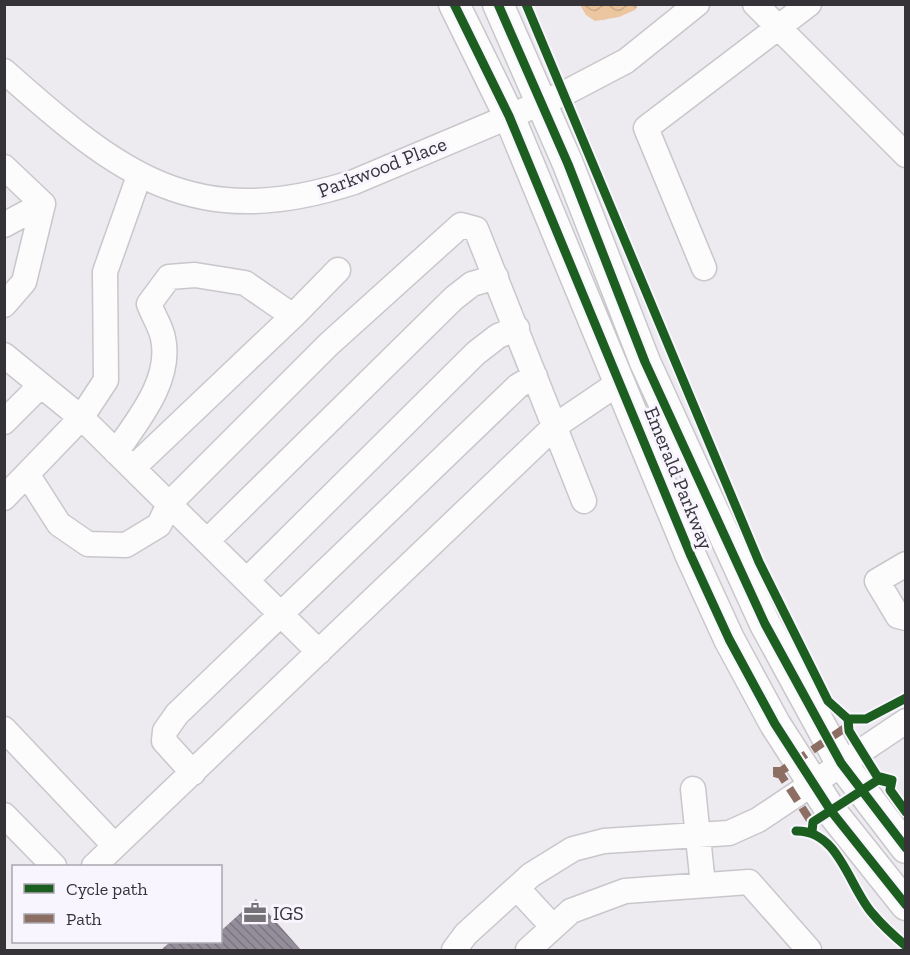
<svg xmlns="http://www.w3.org/2000/svg" width="910" height="955" font-family="'Zilla Slab',serif">
<style>
.water{fill:url(#water-waves)}
.building{fill:url(#building-back-hatch)}
.lines{fill:none;stroke-linecap:round;stroke-linejoin:round}
.minor-casing{stroke:#c9c7cb;stroke-width:27}
.major-casing{stroke:#c9c7cb;stroke-width:33}
.minor{stroke:#fcfcfd;stroke-width:24}
.major{stroke:#fcfcfd;stroke-width:30}
.quiet{stroke:#8d6e63;stroke-width:8;stroke-dasharray:15 8;stroke-linecap:butt}
.cycleway-casing{stroke:#f9f5ff;stroke-width:13}
.cycleway{stroke:#1b5e20;stroke-width:9}
.labels{text-anchor:middle;stroke-width:6;stroke-linejoin:round;paint-order:stroke}
.street-label{font-size:20px;fill:#353338;stroke:#f9f5ff}
.poi-label{font-size:20px;fill:#353338;stroke:#f9f5ff;text-anchor:start}
</style>
<defs>
<pattern id="water-waves" width="16" height="10" patternUnits="userSpaceOnUse" patternTransform="scale(1.5)"><rect width="16" height="10" fill="#ecc69f"/><path d="M0 5q4-4 8 0t8 0" fill="none" stroke="#cbab8a"/></pattern>
<pattern id="building-back-hatch" width="6" height="6" patternUnits="userSpaceOnUse" patternTransform="scale(1.5)"><rect width="6" height="6" fill="#948e9b"/><path d="M-1 5l2 2M0 0l6 6M5-1l2 2" fill="none" stroke="#7a757f"/></pattern>
</defs>
<rect width="100%" height="100%" fill="#edeaf0"/>
<path class="water" d="M 580,5 L 638,5 L 635,10 L 619,17 L 595,21 L 586,15 Z"/>
<path class="building" d="M 256,899 L 301,950 L 162,949 L 170,942 L 220,942 L 220,926 L 223,929 Z"/>
<g class="lines">
<g class="minor-casing">
<path id="minor" d="M 755,4 L 906,155
M 4,71 C 120,174 193,234 354,182 L 565,93 L 626,61 L 697,4
M 4,167 L 43,204 L 24,282 L 4,305
M 4,225 L 43,204
M 704,268 L 646,128 L 809,4
M 293,316 L 338,270
M 4,355 L 85,421 L 319,652
M 4,422 L 40,386
M 116,452 C 138,420 172,380 163,338 C 161,327 153,315 149,304 L 169,277 L 195,275 L 245,283 L 293,316 L 133,468
M 27,474 L 59,524 L 88,544 L 126,545 L 159,525 L 169,504 L 329,344 L 461,225 L 476,229 L 584,501
M 4,498 L 81,418 L 106,380 L 105,272 L 139,176
M 207,541 L 454,298 L 472,284 L 496,277
M 906,564 L 877,581 L 898,616 L 906,618
M 247,580 L 476,353 L 498,336 L 517,328
M 4,729 L 115,846
M 193,773 L 164,741 L 165,731 L 177,714 L 518,386 L 535,376
M 693,789 L 703,885
M 4,815 L 54,866
M 94,866 L 555,426 L 620,382
M 517,888 L 553,927
M 454,950 L 466,934 L 531,875 L 573,849 L 604,841 L 729,833 L 758,820 L 906,721
M 528,950 L 571,911 L 625,891 L 749,882 L 809,950"/>
</g>
<g class="major-casing">
<path id="major" d="M 454,4 L 509,116 L 691,556 L 729,639 L 775,724 L 831,811 L 906,905
M 498,4 L 568,164 L 645,362 L 765,624 L 841,763 L 906,848"/>
</g>
<use href="#minor" class="minor"/>
<use href="#major" class="major"/>
<path class="quiet" d="M 773,771 L 781,771 L 845,728 L 847,722
M 774,773 L 781,775 L 810,820 L 810,827"/>
<g class="cycleway-casing">
<path id="cycleway" d="M 454,4 L 509,116 L 691,556 L 729,639 L 775,724 L 831,811 L 906,905
M 498,4 L 568,164 L 645,362 L 765,624 L 841,763 L 906,848
M 526,4 L 759,562 L 828,701 L 848,719 L 866,719 L 906,698
M 848,719 L 849,731 L 877,776 L 892,780 L 890,790 L 906,812
M 796,831 C 839,830 849,887 872,913 C 882,925 894,936 906,946
M 812,832 L 813,822 L 878,780 L 890,783"/>
</g>
<use href="#cycleway" class="cycleway"/>
</g>
<defs>
<g id="office-bare" transform="scale(1.8)"><path d="M-6-3h4V-5.5h4V-3h4V5H-6ZM-1-4.5V-3h2v-1.5ZM-6 0V1H6V0Z" fill="#757378" stroke="#f9f5ff" stroke-width="2.5" paint-order="stroke"/></g>
</defs>
<g fill-rule="evenodd">
<use href="#office-bare" x="255" y="913"/>
</g>
<g class="labels">
<g class="street-label">
<text transform="translate(382 167) rotate(-21)" y="7">Parkwood Place</text>
<text transform="translate(679 478) rotate(68)" y="7">Emerald Parkway</text>
</g>
<g class="poi-label">
<text x="273" y="920">IGS</text>
</g>
</g>
<rect width="910" height="955" fill="none" stroke="#353338" stroke-width="12"/>
<rect x="12" y="865" width="210" height="78" fill="#f9f5ff" stroke="#aba7af" stroke-width="1.5"/>
<rect x="24" y="884" width="30" height="9" fill="#1b5e20" stroke="#aba7af" stroke-width="1.5"/>
<text x="66" y="895" font-size="18" fill="#353338">Cycle path</text>
<rect x="24" y="914" width="30" height="9" fill="#8d6e63" stroke="#aba7af" stroke-width="1.5"/>
<text x="66" y="925" font-size="18" fill="#353338">Path</text>
</svg>
